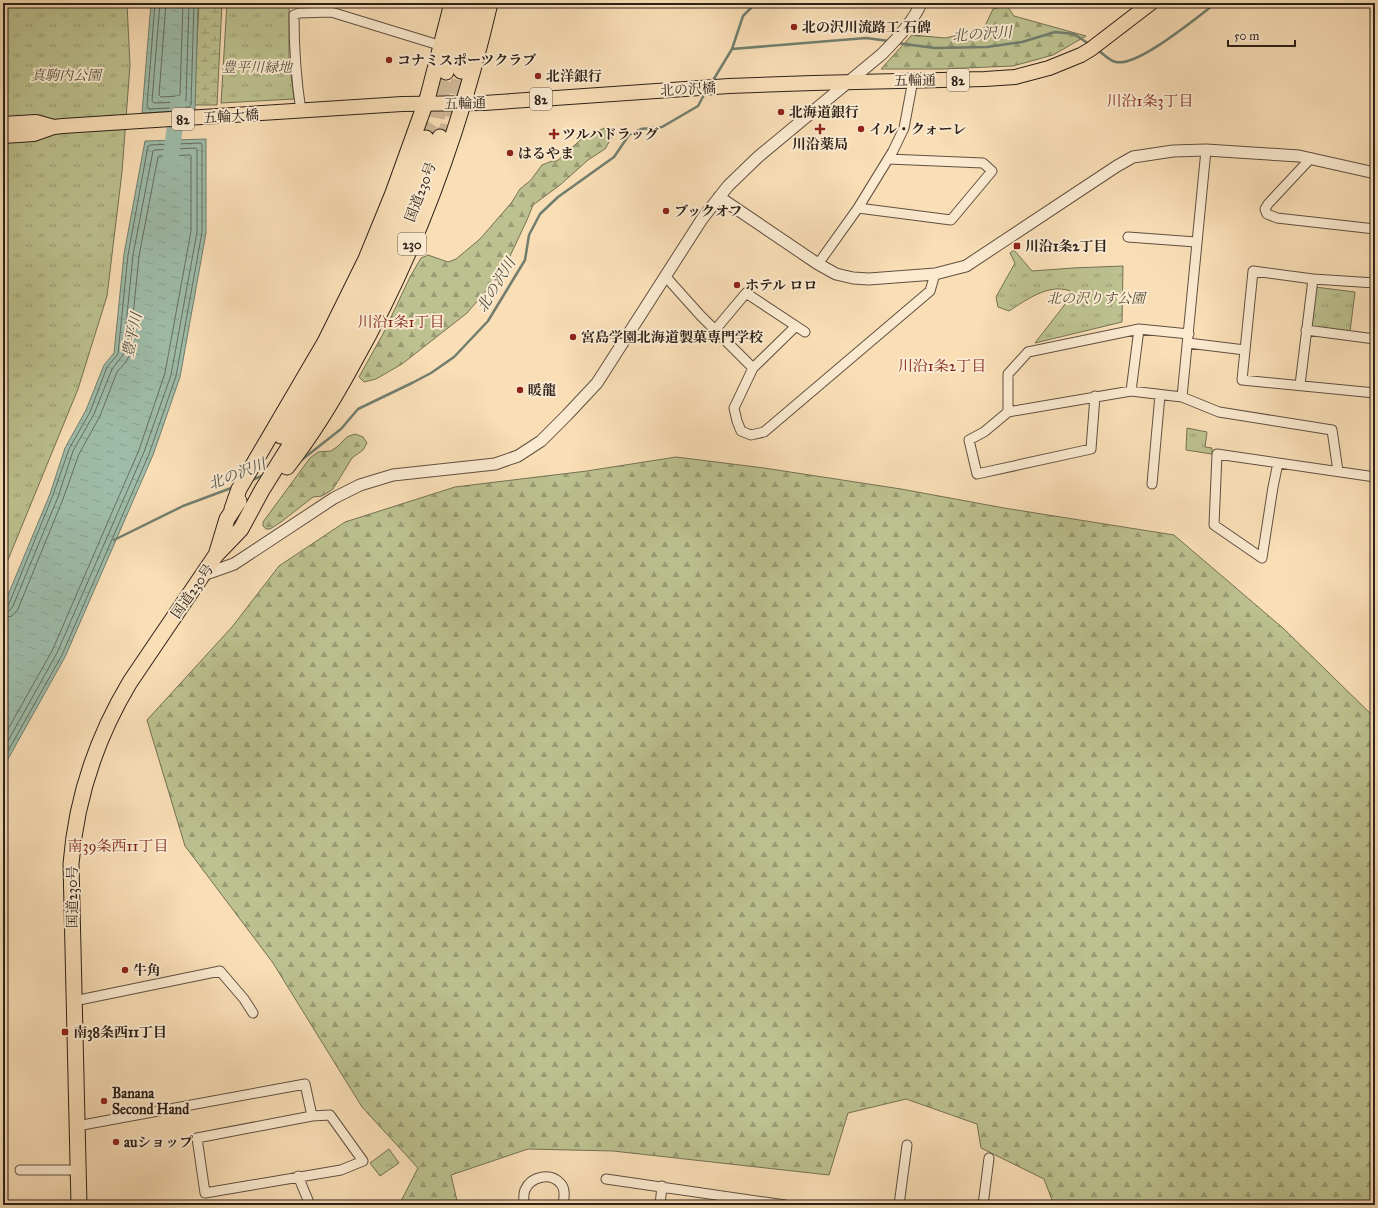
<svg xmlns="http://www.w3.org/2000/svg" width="1378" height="1208" font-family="'IM FELL Great Primer','Noto Serif JP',serif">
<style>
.forest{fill:url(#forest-firs);stroke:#747154}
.wetland{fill:url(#wetland-marsh);stroke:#747154}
.park{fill:url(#park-tufts);stroke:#747154}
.water{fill:url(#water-ripples);stroke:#717e6f}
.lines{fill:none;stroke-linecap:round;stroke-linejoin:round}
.shore{stroke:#666e61;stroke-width:1}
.stream{stroke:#717e6f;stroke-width:2.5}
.river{stroke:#9ebca9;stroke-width:16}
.trunk-tunnel{stroke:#d0b897;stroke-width:15;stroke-dasharray:15 8;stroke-linecap:butt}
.minor-casing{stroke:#605040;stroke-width:11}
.tertiary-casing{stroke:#605040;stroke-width:13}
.primary-casing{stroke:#2d2119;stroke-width:16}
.trunk-casing{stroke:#2d2119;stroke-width:17}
.minor{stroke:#fbead0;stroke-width:9}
.tertiary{stroke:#fbead0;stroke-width:11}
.primary{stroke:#f9deb6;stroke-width:14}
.trunk{stroke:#f9deb6;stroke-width:15}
.poi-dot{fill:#8f2418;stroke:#fbead0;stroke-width:1.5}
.labels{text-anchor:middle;stroke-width:4;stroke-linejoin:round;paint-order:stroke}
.shield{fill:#fbead0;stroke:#6b5d50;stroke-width:1}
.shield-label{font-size:13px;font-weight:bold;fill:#2d2119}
.poi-label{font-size:14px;font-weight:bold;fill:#2d2119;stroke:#fbead0;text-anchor:start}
.park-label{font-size:14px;font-style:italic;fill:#58513c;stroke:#fbead0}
.street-label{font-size:14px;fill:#2d2119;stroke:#fbead0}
.water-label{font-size:15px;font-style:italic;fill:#4f5044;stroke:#fbead0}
.neighbourhood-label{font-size:15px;fill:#7a1f14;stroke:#fbead0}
</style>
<defs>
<pattern id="forest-firs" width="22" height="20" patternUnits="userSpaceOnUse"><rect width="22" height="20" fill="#bcc18f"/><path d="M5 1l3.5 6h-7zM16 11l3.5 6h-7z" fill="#999c74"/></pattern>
<pattern id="wetland-marsh" width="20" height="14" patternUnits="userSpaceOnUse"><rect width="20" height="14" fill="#bcc18f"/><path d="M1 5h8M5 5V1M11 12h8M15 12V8" fill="none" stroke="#999c74"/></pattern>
<pattern id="park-tufts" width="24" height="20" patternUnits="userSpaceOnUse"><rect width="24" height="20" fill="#bcc18f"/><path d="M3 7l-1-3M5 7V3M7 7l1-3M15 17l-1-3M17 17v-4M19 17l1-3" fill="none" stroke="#999c74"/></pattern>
<pattern id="water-ripples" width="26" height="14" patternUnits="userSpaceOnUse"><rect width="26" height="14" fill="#9ebca9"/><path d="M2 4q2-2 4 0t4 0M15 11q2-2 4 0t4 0" fill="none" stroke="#88a191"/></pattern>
</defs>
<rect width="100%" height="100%" fill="#f9deb6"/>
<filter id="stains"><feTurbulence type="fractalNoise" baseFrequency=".005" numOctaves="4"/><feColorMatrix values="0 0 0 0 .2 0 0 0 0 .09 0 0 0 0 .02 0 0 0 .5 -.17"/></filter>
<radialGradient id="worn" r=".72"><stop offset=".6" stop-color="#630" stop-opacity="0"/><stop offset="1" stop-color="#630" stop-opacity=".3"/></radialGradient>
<path class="forest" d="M 1007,6 L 1014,16 L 1086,36 L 1053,55 L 1013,66 L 941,69 L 881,69 L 912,35 L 945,38 L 983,30 L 993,9 Z
M 605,128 L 611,129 L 612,137 L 605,149 L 588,160 L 560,185 L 533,205 L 527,220 L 503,271 L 467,313 L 402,364 L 376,379 L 364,382 L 359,377 L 383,334 L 410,277 L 421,258 L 428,255 L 448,262 L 456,259 L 480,239 L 512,202 L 520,189 L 531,180 L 542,165 L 552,161 L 557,161 L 586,135 Z
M 355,434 L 363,437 L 367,443 L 363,450 L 352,458 L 333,489 L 322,496 L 313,497 L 281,522 L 270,529 L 266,529 L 263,526 L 263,522 L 310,458 L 318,452 L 331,451 L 338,446 L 347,437 Z
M 676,457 L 764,468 L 901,489 L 1004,508 L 1174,535 L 1284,629 L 1375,718 L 1375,1205 L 1054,1205 L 1044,1179 L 981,1148 L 977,1124 L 906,1099 L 848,1113 L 829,1175 L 613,1151 L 528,1149 L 451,1175 L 458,1205 L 399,1205 L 418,1168 L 362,1107 L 273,963 L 185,846 L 147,720 L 232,627 L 279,566 L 345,522 L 455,487 L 587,471 Z"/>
<path class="wetland" d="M 199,3 L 222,3 L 217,105 L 194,105 Z"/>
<path class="park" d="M 3,3 L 127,3 L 130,65 L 122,172 L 107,296 L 78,389 L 3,572 Z
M 227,3 L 298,3 L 298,5 L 289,7 L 289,59 L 294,99 L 221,103 Z
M 1014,250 L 1032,271 L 1073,268 L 1123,266 L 1122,322 L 1035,343 L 1069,299 L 1070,291 C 1049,283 1026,300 1009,311 L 998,307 L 996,297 L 1015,263 L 1010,253 Z
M 1315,287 L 1355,292 L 1350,332 L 1311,327 Z
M 1187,428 L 1207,432 L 1205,447 L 1212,448 L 1212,454 L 1186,450 Z
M 389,1149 L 399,1163 L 380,1176 L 370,1163 Z"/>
<path class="water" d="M 151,3 L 198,3 L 195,110 L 142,113 Z
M 206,139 L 206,233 L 180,377 L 153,455 L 65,657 L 3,768 L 3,607 L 50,494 L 65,448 L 86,410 L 104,365 L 114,353 L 124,254 L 145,141 Z"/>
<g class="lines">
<path class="shore" d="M 155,3 L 147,106 L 149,109 L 189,107 L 191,105 L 194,3
M 160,3 L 152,101 L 154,103 L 184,102 L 186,100 L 189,3
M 166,3 L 159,95 L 161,97 L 179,96 L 180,94 L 183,3
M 3,607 L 6,607 L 9,604 L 53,495 L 69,449 L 90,412 L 107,367 L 118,354 L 128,255 L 148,146 L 150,145 L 201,143 L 202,145 L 202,232 L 176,376 L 149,454 L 62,655 L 3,760
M 3,612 L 9,611 L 13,606 L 58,497 L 73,451 L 94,414 L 112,369 L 123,355 L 133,255 L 153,151 L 154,150 L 196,148 L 197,150 L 197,232 L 171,375 L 144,452 L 57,653 L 3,750
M 3,618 L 12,616 L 18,609 L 63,499 L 79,454 L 100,416 L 117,372 L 126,362 L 129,356 L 139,256 L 158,157 L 159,156 L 190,155 L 191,156 L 191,231 L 165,373 L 139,450 L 52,651 L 3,738"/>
<path class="stream" d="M 897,43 L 935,48 L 987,47 L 1022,42 L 1055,32 L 1074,34 L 1089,44
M 732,49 L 866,38 L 889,41
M 1098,50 C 1103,54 1110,61 1116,62 C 1138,67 1197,17 1216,3
M 712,82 L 732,49 L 743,16 L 756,3
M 299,462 L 341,429 L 358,409 L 412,383 L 431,373 L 454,357 L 488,321 L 525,260 L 529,235 L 540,214 L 558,197 L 614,157 L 629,135 L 641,129 L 662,127 L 698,106 L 705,93
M 252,480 L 264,475
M 114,540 L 183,506 L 234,487"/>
<path class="river" d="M 170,162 L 178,104"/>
<path class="trunk-tunnel" d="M 440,137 L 447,129 L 461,71
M 426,138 L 437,120 L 446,72"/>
<g class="minor-casing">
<path id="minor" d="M 301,111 C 296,79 294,48 294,15 L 299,13 L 331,12 L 442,46
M 1311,158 L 1268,204 L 1265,209 L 1267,214 L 1277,218 L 1375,229
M 858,208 L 951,220 L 992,171 L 983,163 L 888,159
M 1128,237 L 1196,242
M 818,264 L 858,208 L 893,151 L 904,128 L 913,80
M 666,277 L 700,315 L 753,368 L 734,408 L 737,421 L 741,431 L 751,435 L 764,432 L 930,291 L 935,274
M 1375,283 L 1313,279 L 1253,271 L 1242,380 L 1375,393
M 715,330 L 746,293 L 805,332
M 1306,330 L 1375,339
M 1188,343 L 1245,350
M 753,368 L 796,326
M 1300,385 L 1313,279
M 1131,391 L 1139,329
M 1095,396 L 1091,449 L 977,474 L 969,440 L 984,432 L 1008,412 L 1008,374 L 1028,352 L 1139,329 L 1189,334
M 1182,397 L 1219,412 L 1332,430 L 1338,471
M 1008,412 L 1131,391 L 1182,397 L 1206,150
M 1278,463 L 1273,487 L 1262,558 L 1214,525 L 1217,454 L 1375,477
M 1152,484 L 1160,395
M 74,1001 L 220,971 L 244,999 L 253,1013
M 330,1115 L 363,1161 L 341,1170 L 205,1193 L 197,1138 L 312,1116 Z
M 77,1126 L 305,1084 L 312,1116
M 20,1170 L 78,1170
M 298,1176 L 310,1205
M 606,1179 L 785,1205
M 524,1205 C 524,1200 523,1194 525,1190 C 531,1176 551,1172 561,1184 C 566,1190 564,1198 563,1205
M 660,1205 L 662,1186
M 899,1205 L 907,1145
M 983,1205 L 989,1158"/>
</g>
<g class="tertiary-casing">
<path id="tertiary" d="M 719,197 L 818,264 L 836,274 L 853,278 L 869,279 L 935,274 L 966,266 L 1117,166 L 1133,157 L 1173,151 L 1206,150 L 1299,156 L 1375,173
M 203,575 L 234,564 L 334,498 L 360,485 L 393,475 L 495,464 L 518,456 L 541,441 L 567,415 L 597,383 L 702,219 L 728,186 L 758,157 L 882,54 C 896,40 914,21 921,3"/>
</g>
<g class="primary-casing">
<path id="primary" d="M 3,124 L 36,122 L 54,127
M 3,136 L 34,134 L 54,127 L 63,126 L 402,104 L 484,103 L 729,86 L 813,83 L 985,79 L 1015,77 L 1049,68 L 1081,55 L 1091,49 L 1151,3"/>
</g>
<g class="trunk-casing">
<path id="trunk" d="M 461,71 L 478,3
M 446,72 L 464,3
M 281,436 C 341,342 389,243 426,138
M 287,467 C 313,434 334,399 354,362 C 417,250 461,128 490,3
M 232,509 L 239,489 L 325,342 L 366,259 L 393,193 L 428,96 L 452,3
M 217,552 L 227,519 L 239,501
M 79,1205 L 71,864 C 76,799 97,737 130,682 L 216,555 L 241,529 L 262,490 L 317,402 L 343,357 L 372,303 L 397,248 L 427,176 L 440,137"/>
</g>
<use href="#minor" class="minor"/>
<use href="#tertiary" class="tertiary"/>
<use href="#primary" class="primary"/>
<use href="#trunk" class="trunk"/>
</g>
<g class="poi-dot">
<circle cx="794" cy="27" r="4"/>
<circle cx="389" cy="60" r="4"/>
<circle cx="538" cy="76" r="4"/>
<circle cx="781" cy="112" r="4"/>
<path d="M818 123h4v4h4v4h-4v4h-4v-4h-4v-4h4z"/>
<circle cx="861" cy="129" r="4"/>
<path d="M552 128h4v4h4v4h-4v4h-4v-4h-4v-4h4z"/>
<circle cx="510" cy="153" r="4"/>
<circle cx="666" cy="211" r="4"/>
<rect x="1013" y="242" width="8" height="8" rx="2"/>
<circle cx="737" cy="285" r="4"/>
<circle cx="573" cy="337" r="4"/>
<circle cx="520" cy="390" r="4"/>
<circle cx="125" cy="970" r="4"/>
<rect x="61" y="1028" width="8" height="8" rx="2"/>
<circle cx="104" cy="1101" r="4"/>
<circle cx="116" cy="1142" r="4"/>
</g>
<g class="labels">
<g class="shield">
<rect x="947" y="69" width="22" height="22" rx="3"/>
<rect x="530" y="88" width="22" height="22" rx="3"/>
<rect x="172" y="108" width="22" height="22" rx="3"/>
<rect x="398" y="233" width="28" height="22" rx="3"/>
</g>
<g class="shield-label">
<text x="958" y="85">82</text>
<text x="541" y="104">82</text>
<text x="183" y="124">82</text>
<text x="412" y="249">230</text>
</g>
<g class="poi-label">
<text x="802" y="32">北の沢川流路工 石碑</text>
<text x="397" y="65">コナミスポーツクラブ</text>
<text x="546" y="81">北洋銀行</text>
<text x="789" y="117">北海道銀行</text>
<text x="869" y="134">イル・クォーレ</text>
<text x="562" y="139">ツルハドラッグ</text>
<text x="820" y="149" text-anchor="middle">川沿薬局</text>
<text x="518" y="158">はるやま</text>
<text x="674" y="216">ブックオフ</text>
<text x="1025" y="251">川沿1条2丁目</text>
<text x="745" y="290">ホテル ロロ</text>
<text x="581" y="342">宮島学園北海道製菓専門学校</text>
<text x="528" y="395">暖龍</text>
<text x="133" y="975">牛角</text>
<text x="73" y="1037">南38条西11丁目</text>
<text x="112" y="1098">Banana<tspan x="112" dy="16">Second Hand</tspan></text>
<text x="124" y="1147">auショップ</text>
</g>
<g class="park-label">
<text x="257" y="72">豊平川緑地</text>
<text x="66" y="80">真駒内公園</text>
<text x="1096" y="303">北の沢りす公園</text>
</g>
<g class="street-label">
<text transform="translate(915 80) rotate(-1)" y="5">五輪通</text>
<text transform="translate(688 89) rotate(-3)" y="5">北の沢橋</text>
<text transform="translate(465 103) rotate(-2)" y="5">五輪通</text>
<text transform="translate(231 116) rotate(-3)" y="5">五輪大橋</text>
<text transform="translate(420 192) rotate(-69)" y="5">国道230号</text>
<text transform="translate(192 591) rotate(-55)" y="5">国道230号</text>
<text transform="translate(72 897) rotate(-90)" y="5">国道230号</text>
</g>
<g class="water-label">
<text transform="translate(982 34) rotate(-4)" y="5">北の沢川</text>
<text transform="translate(496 285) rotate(-59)" y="5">北の沢川</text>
<text transform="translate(132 335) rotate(-78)" y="5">豊平川</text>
<text transform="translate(237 474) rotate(-21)" y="5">北の沢川</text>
</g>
<g class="neighbourhood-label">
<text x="1150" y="106">川沿1条3丁目</text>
<text x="401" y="327">川沿1条1丁目</text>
<text x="942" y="371">川沿1条2丁目</text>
<text x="118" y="851">南39条西11丁目</text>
</g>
</g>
<rect width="1378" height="1208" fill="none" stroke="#f9deb6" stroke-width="16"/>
<rect x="4" y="4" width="1370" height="1200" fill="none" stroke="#2d2119" stroke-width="2"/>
<rect x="8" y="8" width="1362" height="1192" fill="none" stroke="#2d2119"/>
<path d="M1228 40v6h67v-6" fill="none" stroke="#2d2119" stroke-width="2"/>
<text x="1234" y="40" font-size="12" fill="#2d2119" stroke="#fbead0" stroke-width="3" paint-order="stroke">50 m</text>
<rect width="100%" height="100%" filter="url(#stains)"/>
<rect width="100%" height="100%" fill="url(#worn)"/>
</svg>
